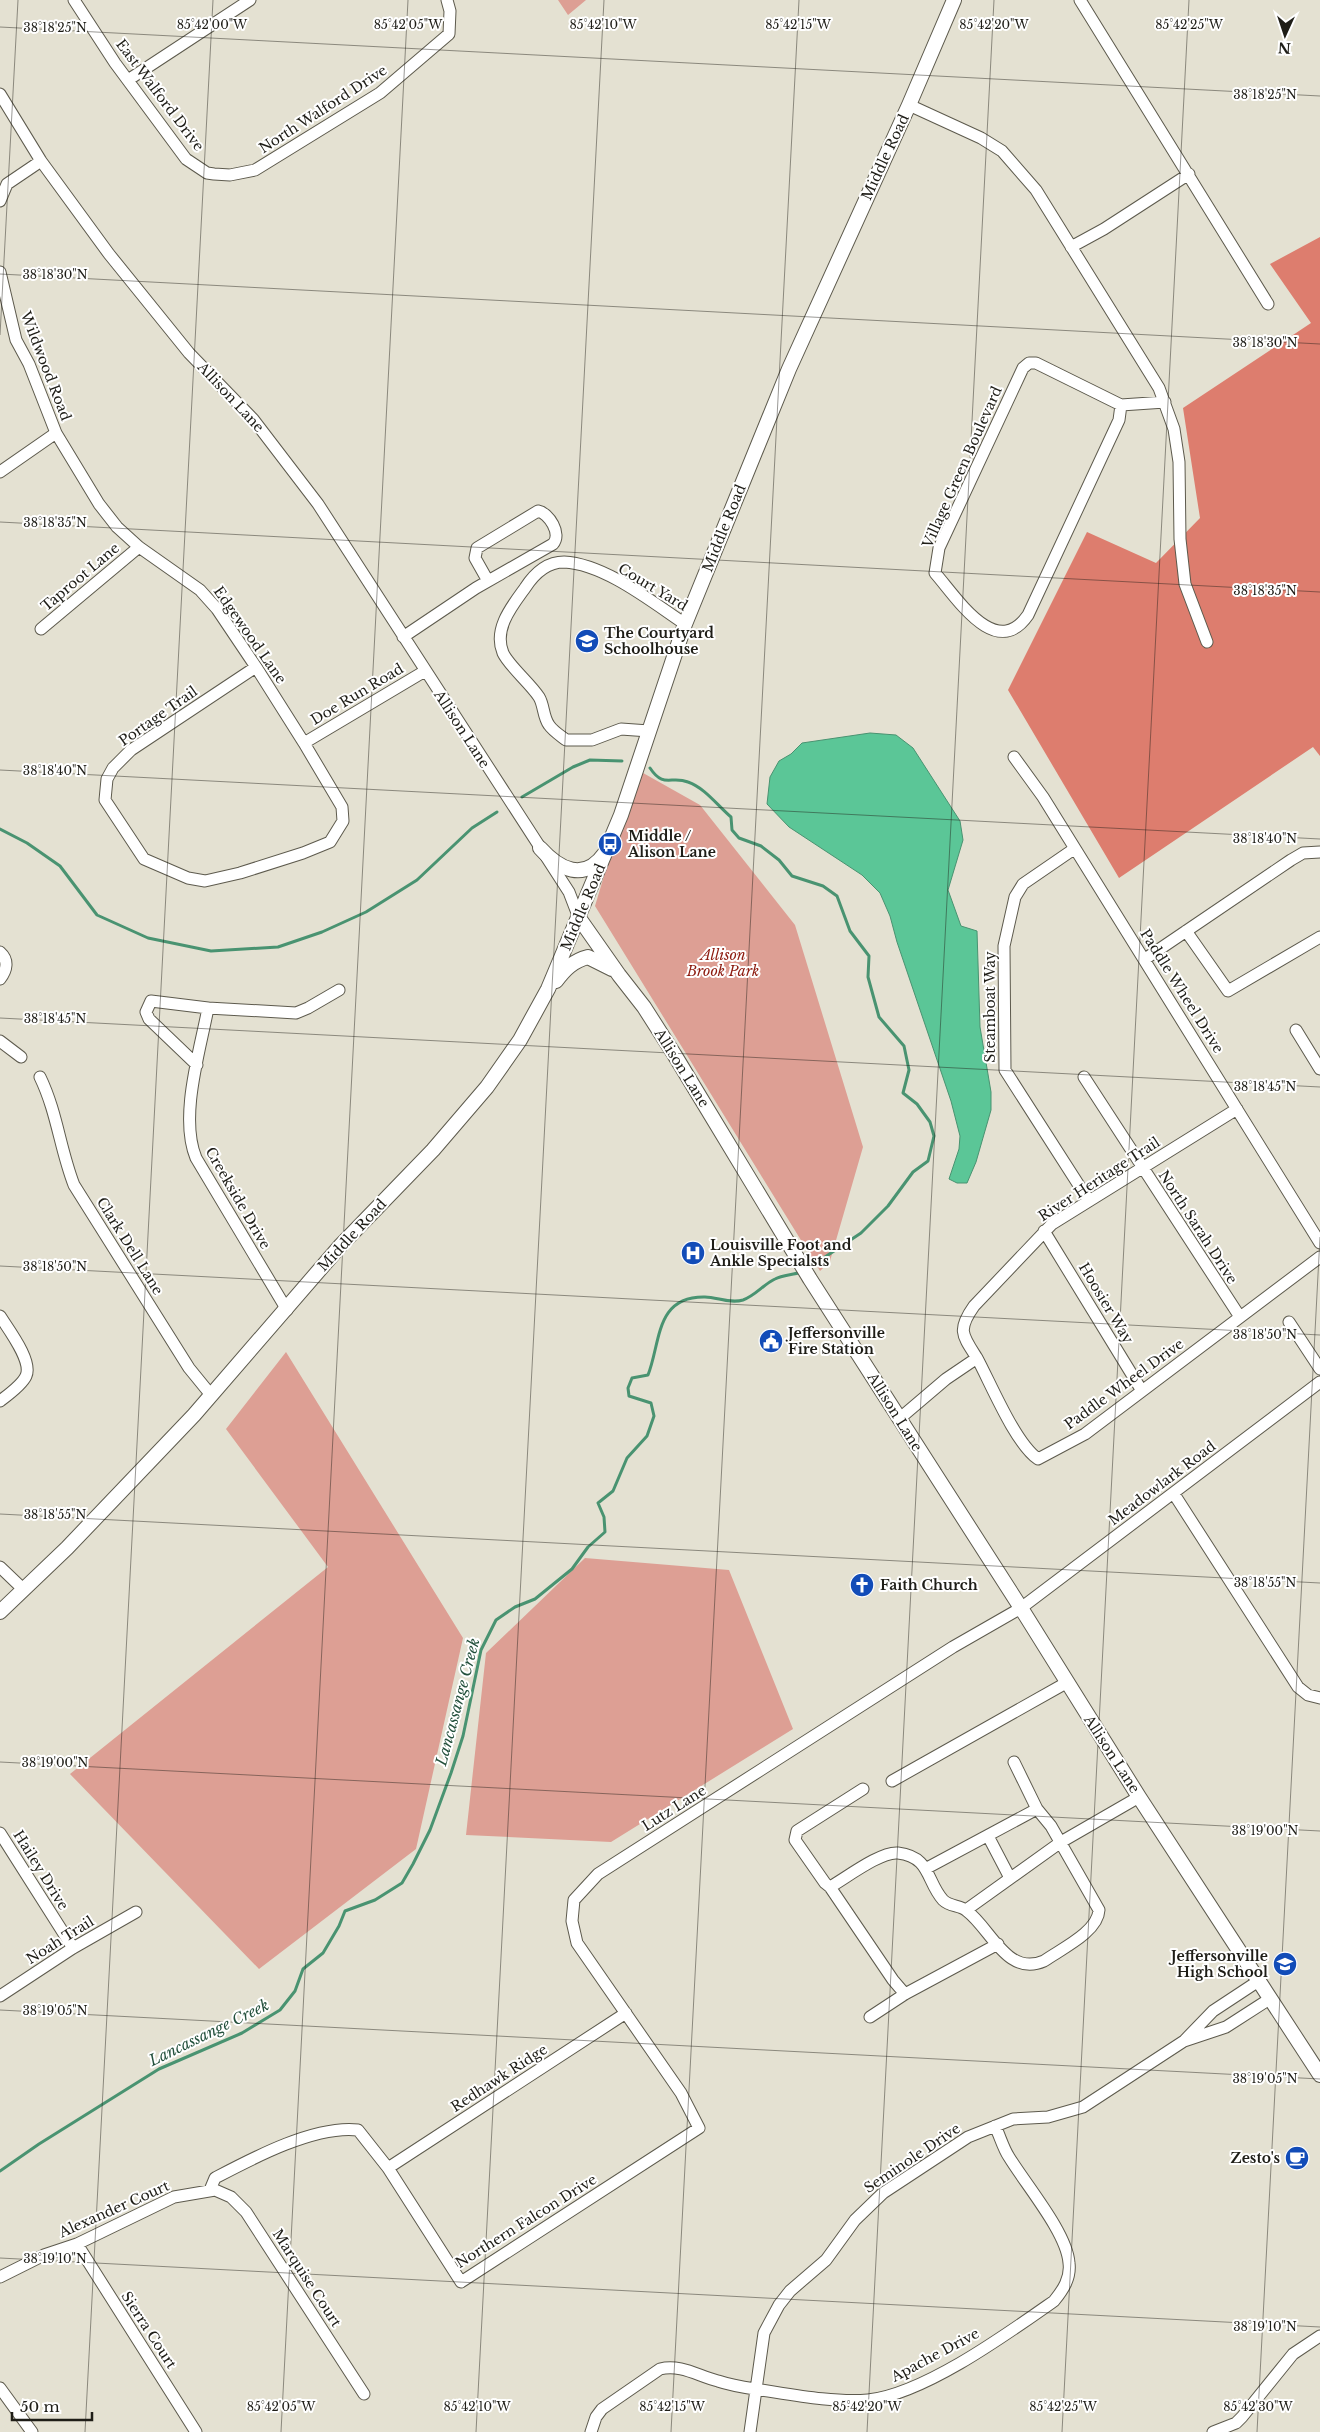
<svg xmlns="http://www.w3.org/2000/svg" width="1320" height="2432" font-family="'Libre Baskerville',serif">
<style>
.green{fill:#dd9f94}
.forest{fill:#dd7d6e}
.water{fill:#5bc697;stroke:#499371}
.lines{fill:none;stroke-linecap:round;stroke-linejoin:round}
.stream{stroke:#499371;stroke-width:3}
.minor-casing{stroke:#5d5a4d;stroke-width:13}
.major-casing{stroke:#5d5a4d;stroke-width:16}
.minor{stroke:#fff;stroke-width:11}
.major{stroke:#fff;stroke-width:14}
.ticks{fill:none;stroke:#1e1d17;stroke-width:1;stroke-opacity:0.45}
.labels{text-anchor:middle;stroke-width:4;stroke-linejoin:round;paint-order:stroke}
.street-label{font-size:14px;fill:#1e1d17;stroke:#fff}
.poi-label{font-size:14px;font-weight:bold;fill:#1e1d17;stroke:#fff;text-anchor:start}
.park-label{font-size:14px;font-style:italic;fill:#8d1b0f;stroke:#fff}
.water-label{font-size:15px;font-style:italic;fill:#23503c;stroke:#fff}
.ticks-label{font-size:12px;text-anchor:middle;fill:#1e1d17;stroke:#fff;stroke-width:4;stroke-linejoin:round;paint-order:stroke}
</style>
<rect width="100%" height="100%" fill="#e4e1d2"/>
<path class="green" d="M 558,0 L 586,0 L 568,15 Z
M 636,769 L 700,805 L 795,925 L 863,1147 L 830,1261 L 820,1271 L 595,906 Z
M 286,1352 L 463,1638 L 416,1849 L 259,1969 L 70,1774 L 328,1567 L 226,1429 Z
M 585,1558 L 729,1570 L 793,1729 L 611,1842 L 466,1835 L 486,1653 Z"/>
<path class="forest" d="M 1320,237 L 1320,756 L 1313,747 L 1119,878 L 1008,690 L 1087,532 L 1156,563 L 1200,518 L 1183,408 L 1311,323 L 1270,264 Z"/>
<path class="water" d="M 870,733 L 896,735 L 913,748 L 960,821 L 963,840 L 948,890 L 961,926 L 977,931 L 980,1027 L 991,1092 L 991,1110 L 976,1162 L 967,1183 L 957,1183 L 949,1179 L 959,1149 L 960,1136 L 951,1101 L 897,942 L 890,916 L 880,893 L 862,875 L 789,827 L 767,804 L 770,777 L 779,761 L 791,754 L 802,743 Z"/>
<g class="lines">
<path class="stream" d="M 650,768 C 664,789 671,775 688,782 C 705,788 717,805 731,817 L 732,830 L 739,838 L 761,846 L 779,860 L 792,876 L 823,886 L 837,896 L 850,931 L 869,956 L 868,977 L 879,1017 L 904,1046 L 909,1070 L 903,1093 L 917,1104 L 930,1122 L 934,1136 L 928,1161 L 913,1172 L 888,1206 L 861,1233 L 807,1269
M 522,797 L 573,767 L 590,760 L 622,761
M 0,829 L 27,843 L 60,866 L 97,915 L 148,938 L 211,951 L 278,947 L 322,932 L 366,912 L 417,880 L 472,828 L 497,812
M 0,2171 L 39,2144 L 159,2069 L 242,2033 L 280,2010 L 295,1991 L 303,1969 L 323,1953 L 339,1926 L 345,1911 L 375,1900 L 402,1883 L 413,1864 L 430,1830 L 451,1773 L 463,1736 L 481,1650 L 496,1620 L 515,1607 L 535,1599 L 572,1569 L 588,1547 L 605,1532 L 604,1517 L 598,1503 L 613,1491 L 627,1458 L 647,1436 L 654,1416 L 651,1403 L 629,1396 L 628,1388 L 632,1378 L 648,1375 C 661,1342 655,1296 705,1297 C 717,1297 730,1304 743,1300 C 755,1296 764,1284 775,1279 C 783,1275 793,1275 801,1272"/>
<g class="minor-casing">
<path id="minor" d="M 74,0 L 115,63 L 186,159 L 207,173 L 214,174 L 230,175 L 255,170 L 380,93 L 449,34 L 450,11 L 447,0
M 1080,0 L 1268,304
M 128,80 L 250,0
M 0,94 L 41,161 L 109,254 L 189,353 L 253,419 L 318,504 L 569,892 L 579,918
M 909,105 L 981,138 L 1002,151 L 1036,190 L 1159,388 L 1174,429 L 1179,462 L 1180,539 L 1185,584 L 1207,642
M 0,201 L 7,184 L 41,161
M 1071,247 L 1104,229 L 1189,174
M 0,272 L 16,340 L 29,364 L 56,433 L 99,504 L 117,527 L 139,547 L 200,590 L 217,609 L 256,667 L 304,743 L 342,807 L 343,821 L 330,842 L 303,853 L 240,873 L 205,881 L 188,878 L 144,859 L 105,800 L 107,779 L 113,768 L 131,750 L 256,667
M 1121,405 L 1036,363 L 1029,363 L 1023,368 L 939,548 L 935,573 C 957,598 996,661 1028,615 L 1119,420 L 1121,405 L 1165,402
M 0,472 L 56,433
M 41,629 L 139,547
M 403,637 L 476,588 L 553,544 C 562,534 549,513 538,511 L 477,548 L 475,558 L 488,581
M 649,731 L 621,729 L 592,740 L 566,740 C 561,736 553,731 549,725 C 543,717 544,705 539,697 C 530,683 509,666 503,653 C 493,629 512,606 525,588 C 534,574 547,562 564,562 C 605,564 652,602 685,624
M 304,743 L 425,671
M 1014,757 L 1043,797 L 1320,1243
M 1074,849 L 1023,884 L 1015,897 L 1004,946 L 1005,1070 L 1089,1201
M 1186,931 L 1228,991 L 1320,937
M 0,952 C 9,960 7,970 0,979
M 1145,959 L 1291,860 L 1303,853 L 1320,852
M 208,1008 C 200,1051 179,1117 196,1158 L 287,1310
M 1296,1030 L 1320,1069
M 0,1041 L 21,1057
M 197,1065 L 149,1019 L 146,1012 L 151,1001 L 208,1008 L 296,1013 L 308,1008 L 339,990
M 40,1077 C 57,1112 60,1149 74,1185 L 189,1368 L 211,1395
M 1084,1077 L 1240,1317
M 1044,1231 L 1142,1391
M 0,1316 C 8,1329 33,1361 26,1376 C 22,1385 8,1395 0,1401
M 1289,1322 L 1320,1369
M 977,1358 C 991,1384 1015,1443 1038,1459 L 1085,1434 L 1320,1257
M 899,1419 L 946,1379 L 977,1358 C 962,1335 957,1330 974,1306 L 1052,1224 L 1237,1109
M 1174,1494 L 1298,1687 L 1308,1695 L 1320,1698
M 0,1567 L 23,1589
M 892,1781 L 1066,1683
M 863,1789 L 797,1831 L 795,1840 L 825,1883 L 830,1887 C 846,1878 881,1851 898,1853 C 931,1857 926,1881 943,1900 C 950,1907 960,1905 967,1911 C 991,1929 1007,1977 1044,1961 C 1061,1949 1098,1932 1099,1910 L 1051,1826 L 1037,1809 L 1014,1762
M 0,1833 L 73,1948
M 988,1836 L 1010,1878
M 927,1868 L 1037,1809
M 830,1887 L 893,1980 L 905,1994
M 966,1910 L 1061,1842 L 1139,1797
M 0,1996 L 73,1948 L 136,1912
M 870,2017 L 905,1994 L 998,1944
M 1185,2040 L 1213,2011 L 1260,1980
M 388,2168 L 626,2013
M 210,2190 L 215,2178 C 253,2158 315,2125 358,2130 L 388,2168 L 461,2282 L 699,2128 L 681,2093 L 577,1943 L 572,1921 L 574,1900 L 598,1874 L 953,1647 L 1021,1608 L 1320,1382
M 77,2244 L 196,2432
M 0,2277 L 44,2255 L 77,2244 L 174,2197 L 215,2190 L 231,2197 L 246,2212 L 364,2394
M 0,2388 L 32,2432
M 591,2432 L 596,2417 L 602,2409 L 660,2369 C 681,2364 698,2376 718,2381 C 730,2385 742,2387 755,2389 C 789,2394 833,2403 868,2400 C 924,2394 1007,2334 1054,2301 C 1063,2290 1071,2278 1069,2263 C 1067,2233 1026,2185 1009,2157 C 1003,2148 1000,2136 995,2126
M 750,2432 L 764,2333 L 779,2305 L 790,2291 L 826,2260 L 855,2220 L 883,2193 L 968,2137 L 1013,2119 L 1048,2117 L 1083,2107 L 1184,2041 L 1226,2027 L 1271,1998
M 1213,2432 L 1236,2423 L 1242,2417 L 1293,2354 L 1320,2336"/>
</g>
<g class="major-casing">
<path id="major" d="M 540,848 C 559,869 584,883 605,853
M 579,918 L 619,975 L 644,1007 L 674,1054 L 810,1279 L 1021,1608 L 1139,1797 L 1320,2075
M 556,981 C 565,969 573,961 588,957 L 612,969
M 0,1612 L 67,1548 L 194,1415 L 341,1245 L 433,1150 L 487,1087 L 520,1040 L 548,989 L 621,815 L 685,624 L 789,369 L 909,105 L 954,0"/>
</g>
<use href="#minor" class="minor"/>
<use href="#major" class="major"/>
</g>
<path class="ticks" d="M 0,27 L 1320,96M 0,274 L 1320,344M 0,335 L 18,0M 0,522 L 1320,592M 0,770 L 1320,839M 0,1018 L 1320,1087M 0,1266 L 1320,1335M 0,1514 L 1320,1583M 0,1762 L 1320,1831M 0,2010 L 1320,2079M 0,2258 L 1320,2327M 85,2432 L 213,0M 281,2432 L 408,0M 476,2432 L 604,0M 671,2432 L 799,0M 867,2432 L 994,0M 1062,2432 L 1189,0M 1257,2432 L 1320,1237"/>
<defs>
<g id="school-disc" transform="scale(1.25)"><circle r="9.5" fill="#124cb8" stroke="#fff"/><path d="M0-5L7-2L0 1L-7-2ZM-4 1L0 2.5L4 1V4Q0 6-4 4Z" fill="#fff"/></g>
<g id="bus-disc" transform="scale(1.25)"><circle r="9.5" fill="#124cb8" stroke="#fff"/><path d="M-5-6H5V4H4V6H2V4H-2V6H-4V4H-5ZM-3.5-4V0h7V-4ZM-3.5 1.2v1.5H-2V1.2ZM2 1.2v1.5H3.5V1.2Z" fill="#fff"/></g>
<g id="hospital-disc" transform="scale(1.25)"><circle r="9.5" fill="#124cb8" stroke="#fff"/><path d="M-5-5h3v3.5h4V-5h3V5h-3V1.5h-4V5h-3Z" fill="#fff"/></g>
<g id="civic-disc" transform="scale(1.25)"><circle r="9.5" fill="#124cb8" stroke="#fff"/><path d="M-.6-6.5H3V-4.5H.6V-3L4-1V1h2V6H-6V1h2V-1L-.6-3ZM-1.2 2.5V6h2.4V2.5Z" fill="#fff"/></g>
<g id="church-disc" transform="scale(1.25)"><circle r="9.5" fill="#124cb8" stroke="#fff"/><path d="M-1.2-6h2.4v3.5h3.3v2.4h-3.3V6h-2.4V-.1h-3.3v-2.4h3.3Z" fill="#fff"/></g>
<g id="cafe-disc" transform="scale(1.25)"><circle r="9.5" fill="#124cb8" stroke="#fff"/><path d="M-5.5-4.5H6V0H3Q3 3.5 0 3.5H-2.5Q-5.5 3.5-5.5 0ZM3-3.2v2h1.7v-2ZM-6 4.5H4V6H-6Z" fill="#fff"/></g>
</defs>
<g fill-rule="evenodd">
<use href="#school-disc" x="587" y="641"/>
<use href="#bus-disc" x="610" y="844"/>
<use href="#hospital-disc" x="693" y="1253"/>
<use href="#civic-disc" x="771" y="1341"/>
<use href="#church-disc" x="862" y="1585"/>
<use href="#school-disc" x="1285" y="1964"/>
<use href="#cafe-disc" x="1297" y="2158"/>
</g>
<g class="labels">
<g class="street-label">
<text transform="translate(160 95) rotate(53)" y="5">East Walford Drive</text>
<text transform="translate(323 109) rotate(-33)" y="5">North Walford Drive</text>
<text transform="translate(885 157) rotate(-65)" y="5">Middle Road</text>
<text transform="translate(46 366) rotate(69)" y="5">Wildwood Road</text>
<text transform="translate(231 397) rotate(47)" y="5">Allison Lane</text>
<text transform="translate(962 467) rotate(-66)" y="5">Village Green Boulevard</text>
<text transform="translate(724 528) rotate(-68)" y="5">Middle Road</text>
<text transform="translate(80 577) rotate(-40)" y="5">Taproot Lane</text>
<text transform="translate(653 587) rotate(31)" y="5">Court Yard</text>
<text transform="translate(250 635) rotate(55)" y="5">Edgewood Lane</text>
<text transform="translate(357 694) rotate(-31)" y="5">Doe Run Road</text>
<text transform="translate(158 716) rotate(-35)" y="5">Portage Trail</text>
<text transform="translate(462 729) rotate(57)" y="5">Allison Lane</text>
<text transform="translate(583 907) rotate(-67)" y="5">Middle Road</text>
<text transform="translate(1182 991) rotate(58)" y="5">Paddle Wheel Drive</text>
<text transform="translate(990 1007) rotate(-90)" y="5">Steamboat Way</text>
<text transform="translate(682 1068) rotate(58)" y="5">Allison Lane</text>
<text transform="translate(1099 1179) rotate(-33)" y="5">River Heritage Trail</text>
<text transform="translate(238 1198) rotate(60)" y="5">Creekside Drive</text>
<text transform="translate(1198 1227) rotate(57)" y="5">North Sarah Drive</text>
<text transform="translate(352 1235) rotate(-47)" y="5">Middle Road</text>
<text transform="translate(130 1246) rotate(58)" y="5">Clark Dell Lane</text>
<text transform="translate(1106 1303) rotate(59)" y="5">Hoosier Way</text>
<text transform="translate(1124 1384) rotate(-36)" y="5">Paddle Wheel Drive</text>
<text transform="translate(895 1412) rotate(58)" y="5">Allison Lane</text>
<text transform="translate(1162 1483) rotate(-37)" y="5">Meadowlark Road</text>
<text transform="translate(1112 1754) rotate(57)" y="5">Allison Lane</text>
<text transform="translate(674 1808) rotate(-32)" y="5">Lutz Lane</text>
<text transform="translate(41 1870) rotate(58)" y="5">Hailey Drive</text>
<text transform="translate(60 1940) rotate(-32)" y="5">Noah Trail</text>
<text transform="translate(499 2078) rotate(-33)" y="5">Redhawk Ridge</text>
<text transform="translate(912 2158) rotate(-34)" y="5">Seminole Drive</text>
<text transform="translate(114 2209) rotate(-24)" y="5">Alexander Court</text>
<text transform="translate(526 2221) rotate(-32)" y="5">Northern Falcon Drive</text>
<text transform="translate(307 2278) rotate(57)" y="5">Marquise Court</text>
<text transform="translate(149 2330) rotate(57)" y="5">Sierra Court</text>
<text transform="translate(935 2355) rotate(-28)" y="5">Apache Drive</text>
</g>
<g class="poi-label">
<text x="604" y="638">The Courtyard<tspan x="604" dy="16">Schoolhouse</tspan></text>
<text x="628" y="841">Middle /<tspan x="628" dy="16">Alison Lane</tspan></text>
<text x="710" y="1250">Louisville Foot and<tspan x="710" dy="16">Ankle Specialsts</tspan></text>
<text x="788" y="1338">Jeffersonville<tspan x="788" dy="16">Fire Station</tspan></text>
<text x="880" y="1590">Faith Church</text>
<text x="1268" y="1961" text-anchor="end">Jeffersonville<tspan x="1268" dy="16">High School</tspan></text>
<text x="1280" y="2163" text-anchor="end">Zesto's</text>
</g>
<g class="park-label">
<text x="723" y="960">Allison<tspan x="723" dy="16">Brook Park</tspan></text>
</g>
<g class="water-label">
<text transform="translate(458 1702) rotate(-75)" y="5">Lancassange Creek</text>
<text transform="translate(209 2033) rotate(-26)" y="5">Lancassange Creek</text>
</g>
</g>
<g class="ticks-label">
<text x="212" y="29">85°42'00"W</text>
<text x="408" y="29">85°42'05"W</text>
<text x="603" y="29">85°42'10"W</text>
<text x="798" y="29">85°42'15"W</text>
<text x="994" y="29">85°42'20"W</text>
<text x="1189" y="29">85°42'25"W</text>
<text x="55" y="32">38°18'25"N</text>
<text x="1265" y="99">38°18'25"N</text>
<text x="55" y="279">38°18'30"N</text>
<text x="1265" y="347">38°18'30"N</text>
<text x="55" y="527">38°18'35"N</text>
<text x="1265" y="595">38°18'35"N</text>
<text x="55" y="775">38°18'40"N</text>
<text x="1265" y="843">38°18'40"N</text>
<text x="55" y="1023">38°18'45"N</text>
<text x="1265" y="1091">38°18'45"N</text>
<text x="55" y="1271">38°18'50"N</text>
<text x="1265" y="1339">38°18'50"N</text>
<text x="55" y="1519">38°18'55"N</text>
<text x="1265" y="1587">38°18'55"N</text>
<text x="55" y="1767">38°19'00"N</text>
<text x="1265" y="1835">38°19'00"N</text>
<text x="55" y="2015">38°19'05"N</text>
<text x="1265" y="2083">38°19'05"N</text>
<text x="55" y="2263">38°19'10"N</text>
<text x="1265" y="2331">38°19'10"N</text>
<text x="281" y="2411">85°42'05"W</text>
<text x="477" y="2411">85°42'10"W</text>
<text x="672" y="2411">85°42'15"W</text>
<text x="867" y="2411">85°42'20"W</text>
<text x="1063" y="2411">85°42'25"W</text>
<text x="1258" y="2411">85°42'30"W</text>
</g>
<g transform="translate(1285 35) rotate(183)" stroke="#ffffff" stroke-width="4" paint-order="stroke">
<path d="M0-4L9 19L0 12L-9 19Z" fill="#1e1d17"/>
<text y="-8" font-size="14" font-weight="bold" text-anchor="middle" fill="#1e1d17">N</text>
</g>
<path d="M12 2412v8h80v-8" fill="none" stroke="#1e1d17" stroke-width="2.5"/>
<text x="20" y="2412" font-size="15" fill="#1e1d17" stroke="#ffffff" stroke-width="4" paint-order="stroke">50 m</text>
</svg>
